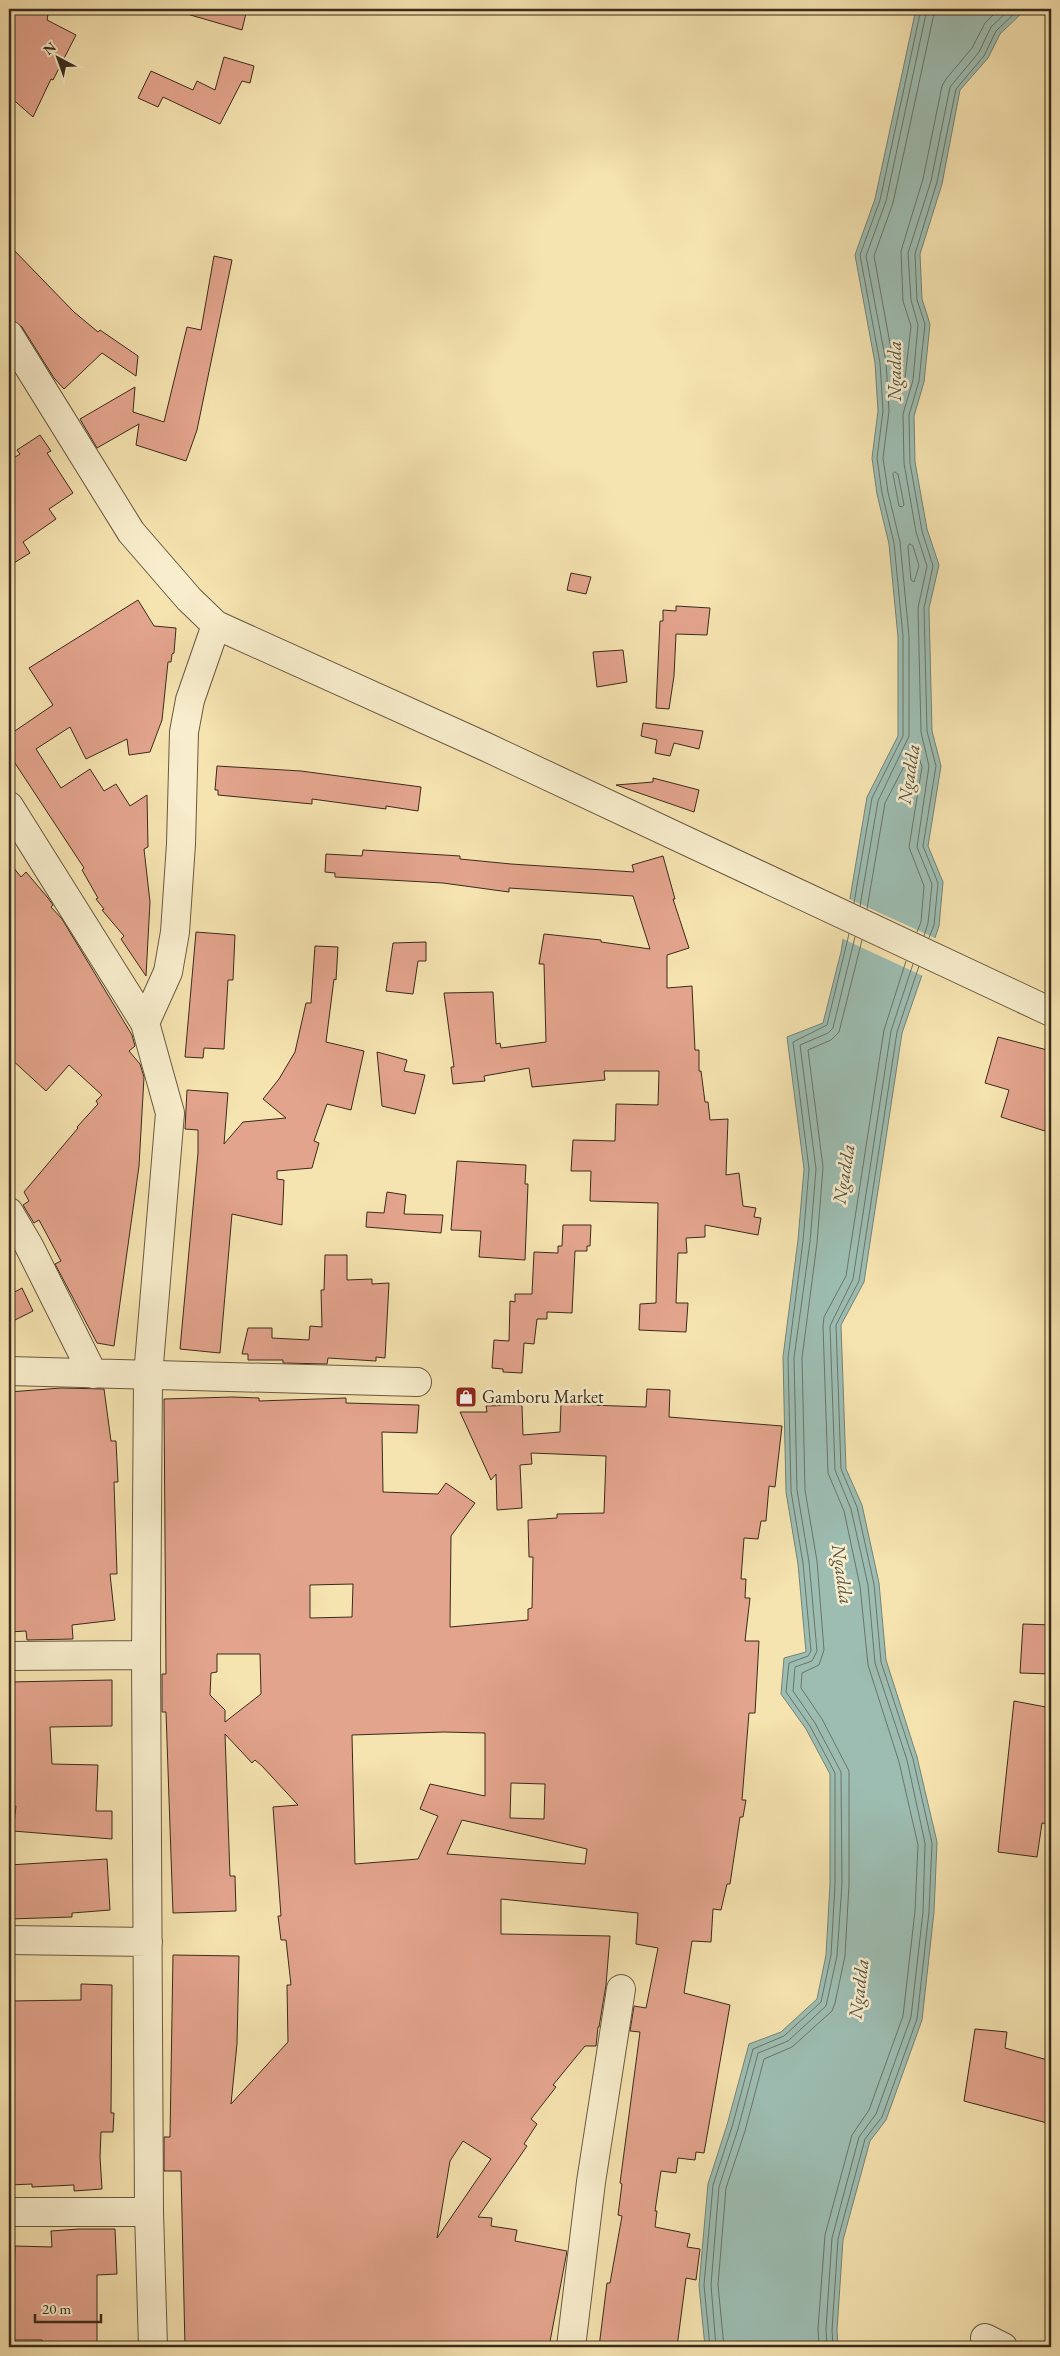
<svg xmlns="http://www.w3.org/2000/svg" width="1060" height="2356" font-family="'EB Garamond',serif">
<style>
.water{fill:#9dbdb2;stroke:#758376}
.pier{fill:#f5e3b0}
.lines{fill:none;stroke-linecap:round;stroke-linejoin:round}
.shore{stroke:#6c7467;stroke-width:1}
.building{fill:#e3a48d;stroke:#3a2b1c;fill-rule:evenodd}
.minor-casing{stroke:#695941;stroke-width:30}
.minor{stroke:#f8edcc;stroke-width:28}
.labels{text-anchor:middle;stroke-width:5;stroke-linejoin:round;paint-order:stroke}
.poi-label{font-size:18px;fill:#3a2b1c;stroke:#f8edcc;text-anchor:start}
.water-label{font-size:19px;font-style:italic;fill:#535042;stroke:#f8edcc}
</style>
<rect width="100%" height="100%" fill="#f5e3b0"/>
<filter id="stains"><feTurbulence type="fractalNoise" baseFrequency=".004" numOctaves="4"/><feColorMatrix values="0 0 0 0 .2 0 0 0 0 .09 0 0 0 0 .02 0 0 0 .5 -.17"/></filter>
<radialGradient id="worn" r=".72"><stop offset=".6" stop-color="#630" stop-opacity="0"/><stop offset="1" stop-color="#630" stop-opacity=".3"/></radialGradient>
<path class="water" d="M 916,9 L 1026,9 L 1000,34 L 988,58 L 960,90 L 942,184 L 920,254 L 922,299 L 930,324 L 924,382 L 914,416 L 915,462 L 927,529 L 939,565 L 929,608 L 932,731 L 941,766 L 928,846 L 943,882 L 939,926 L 902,1033 L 864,1282 L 841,1325 L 846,1469 L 862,1505 L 879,1583 L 886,1660 L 917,1757 L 937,1842 L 934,1912 L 922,2020 L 886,2120 L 870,2141 L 843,2240 L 837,2330 L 838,2347 L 705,2347 L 699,2285 L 708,2184 L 727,2125 L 749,2044 L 781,2032 L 817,1999 L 826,1955 L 830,1884 L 830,1774 L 806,1729 L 781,1694 L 784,1658 L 806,1652 L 798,1564 L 786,1492 L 783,1357 L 798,1240 L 804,1169 L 787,1037 L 823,1023 L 841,952 L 867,797 L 898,736 L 898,637 L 889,544 L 877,494 L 872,458 L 878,411 L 875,363 L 855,255 L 875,199 Z"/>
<path class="pier" d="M 847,898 L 937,939 L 923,976 L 841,938 Z"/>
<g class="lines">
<path class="shore" d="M 935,9 L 893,203 L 874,256 L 893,360 L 896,395 L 898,397 L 905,378 L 911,326 L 903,301 L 901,251 L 923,179 L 942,86 L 946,79 L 972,48 L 985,23 L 999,9
M 895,472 L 898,474 L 904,505 L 902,507 L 899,506 L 893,474 Z
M 910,544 L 913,546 L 919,566 L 914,582 L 911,580 L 908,547 Z
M 854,903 L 872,798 L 903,736 L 903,636 L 894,543 L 882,493 L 877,458 L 883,411 L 880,363 L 860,255 L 880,200 L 921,9
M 860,906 L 878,801 L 909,736 L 909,636 L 900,542 L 888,492 L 883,458 L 889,411 L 886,362 L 866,256 L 886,201 L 927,9
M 867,909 L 885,803 L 913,749 L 916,748 L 922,767 L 909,847 L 924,886 L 921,922 L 917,932
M 924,936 L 928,923 L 932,884 L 917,847 L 929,766 L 921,732 L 918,608 L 927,566 L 916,532 L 904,463 L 903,414 L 913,380 L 918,325 L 911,300 L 908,253 L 931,181 L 950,87 L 979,52 L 991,27 L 1010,9
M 929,938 L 934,925 L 938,883 L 923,846 L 936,766 L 927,731 L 924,608 L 933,566 L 922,531 L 910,463 L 909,415 L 919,381 L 925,324 L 917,300 L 915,254 L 937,182 L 956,89 L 984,56 L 996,31 L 1019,9
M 710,2347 L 704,2285 L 713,2185 L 732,2127 L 753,2049 L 784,2036 L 821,2002 L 831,1955 L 835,1884 L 835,1773 L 810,1726 L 786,1692 L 789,1663 L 808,1656 L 811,1651 L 803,1563 L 791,1491 L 788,1358 L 803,1241 L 809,1169 L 793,1042 L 827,1025 L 849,934
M 716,2347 L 711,2285 L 719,2187 L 738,2129 L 758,2053 L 788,2041 L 826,2006 L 837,1956 L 842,1884 L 841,1772 L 815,1723 L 793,1691 L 795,1667 L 812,1661 L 817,1651 L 809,1562 L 797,1490 L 794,1358 L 810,1242 L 816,1169 L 800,1045 L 828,1033 L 833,1028 L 855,937
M 724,2347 L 718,2285 L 726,2188 L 745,2131 L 764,2059 L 792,2047 L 832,2011 L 835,2003 L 845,1956 L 849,1884 L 849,1771 L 822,1719 L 801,1688 L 802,1673 L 819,1665 L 824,1650 L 817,1561 L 805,1490 L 802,1358 L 817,1243 L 823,1167 L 808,1050 L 831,1040 L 839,1032 L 862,940
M 819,2347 L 818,2329 L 825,2235 L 852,2135 L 869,2110 L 903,2016 L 915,1911 L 918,1845 L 899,1762 L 868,1665 L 860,1586 L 844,1511 L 828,1473 L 823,1326 L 824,1317 L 846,1276 L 884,1030 L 906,961
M 827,2347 L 826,2329 L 832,2238 L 859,2137 L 876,2114 L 911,2017 L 923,1912 L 925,1843 L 907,1760 L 875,1663 L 868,1585 L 851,1509 L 835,1470 L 830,1326 L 853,1279 L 891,1031 L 913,964
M 833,2347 L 832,2330 L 838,2239 L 865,2139 L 882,2117 L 917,2019 L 929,1912 L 932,1843 L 913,1759 L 881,1662 L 874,1584 L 857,1507 L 841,1469 L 836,1325 L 859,1281 L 897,1032 L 919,966"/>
</g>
<path class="building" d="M 20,9 L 49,9 L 47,20 L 76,35 L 53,80 L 51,79 L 33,117 L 9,96 L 9,11 Z
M 188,9 L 247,9 L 242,30 L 187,14 Z
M 224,57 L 254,66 L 250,83 L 242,81 L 220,124 L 163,97 L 158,107 L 138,98 L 151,71 L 193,90 L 197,81 L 215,90 Z
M 9,245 L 74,312 L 98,332 L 100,330 L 138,356 L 136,376 L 102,353 L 64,389 L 54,378 L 22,327 L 14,321 L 9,312 Z
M 214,256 L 232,260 L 197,430 L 186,461 L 136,445 L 139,424 L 97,448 L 80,419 L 135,387 L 133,412 L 164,422 L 187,327 L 201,330 Z
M 40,435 L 51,451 L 47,453 L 73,493 L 49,509 L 56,519 L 23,542 L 30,553 L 9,566 L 9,461 L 20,454 L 17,450 Z
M 571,573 L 591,577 L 586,594 L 567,590 Z
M 138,600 L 154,626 L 176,628 L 174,653 L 172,654 L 171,662 L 168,662 L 162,720 L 150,752 L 129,755 L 127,739 L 86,759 L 70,727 L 36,749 L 61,788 L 90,769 L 104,791 L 116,784 L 130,806 L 147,795 L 148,847 L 144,849 L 150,902 L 146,976 L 121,939 L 124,936 L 102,910 L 104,909 L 96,899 L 98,898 L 82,870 L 84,868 L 9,754 L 9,735 L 53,705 L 29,668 Z
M 676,606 L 710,608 L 707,635 L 676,634 L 674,676 L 669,709 L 656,708 L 660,621 L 663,621 L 663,610 L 676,611 Z
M 623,650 L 627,682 L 597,687 L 593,652 Z
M 643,723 L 703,731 L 699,749 L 674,743 L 670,756 L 655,753 L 657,740 L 641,736 Z
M 217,766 L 301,771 L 421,787 L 418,811 L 386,806 L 386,809 L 312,799 L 312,804 L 218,795 L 218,790 L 215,790 Z
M 653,778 L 699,790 L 694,812 L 616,785 L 653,782 Z
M 363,850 L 460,856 L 460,859 L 511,864 L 634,872 L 632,865 L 663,856 L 675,899 L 673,899 L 689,948 L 667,955 L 667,988 L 692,986 L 695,1050 L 699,1050 L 699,1071 L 701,1071 L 705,1102 L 708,1102 L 710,1120 L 728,1119 L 726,1175 L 739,1173 L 743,1206 L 756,1208 L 754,1217 L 761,1218 L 758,1235 L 705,1225 L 705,1237 L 686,1238 L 687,1253 L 678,1253 L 676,1303 L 688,1303 L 686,1332 L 639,1330 L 640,1304 L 656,1303 L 658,1203 L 590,1201 L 591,1171 L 571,1171 L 573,1140 L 615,1141 L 616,1104 L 658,1105 L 659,1071 L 604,1071 L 605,1080 L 532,1087 L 529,1068 L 484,1076 L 485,1081 L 453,1084 L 451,1067 L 454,1067 L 444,993 L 493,992 L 496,1044 L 500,1043 L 501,1048 L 546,1042 L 544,964 L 539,964 L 544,934 L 601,940 L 601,942 L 650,949 L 633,896 L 509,888 L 509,892 L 443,883 L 335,877 L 335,873 L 325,872 L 326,854 L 362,856 Z
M 9,862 L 21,877 L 26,872 L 48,898 L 53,905 L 51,907 L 62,919 L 132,1035 L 135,1046 L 129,1051 L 140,1064 L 144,1077 L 139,1166 L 114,1346 L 97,1343 L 55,1264 L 61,1261 L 39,1220 L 34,1223 L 23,1205 L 29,1201 L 24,1192 L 78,1128 L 77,1127 L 98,1104 L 96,1101 L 102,1095 L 69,1065 L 46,1091 L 9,1057 Z
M 196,932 L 235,935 L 233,980 L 228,980 L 224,1049 L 204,1048 L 203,1058 L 185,1057 Z
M 426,942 L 426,961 L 418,961 L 413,994 L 386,991 L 393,943 Z
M 315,946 L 338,947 L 336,980 L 334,979 L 326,1042 L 364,1051 L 351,1110 L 327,1104 L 314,1141 L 319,1143 L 312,1168 L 277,1171 L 277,1179 L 284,1180 L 282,1225 L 232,1214 L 220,1353 L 180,1349 L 198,1153 L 198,1130 L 185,1129 L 187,1090 L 228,1093 L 224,1144 L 243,1122 L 286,1118 L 263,1099 L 279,1079 L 295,1052 L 306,1003 L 311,1003 Z
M 998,1037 L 1051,1051 L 1051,1123 L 1048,1132 L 1001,1117 L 1009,1090 L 985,1083 Z
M 377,1052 L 407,1060 L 404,1071 L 425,1075 L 415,1114 L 382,1106 Z
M 457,1161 L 526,1165 L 525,1184 L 528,1184 L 525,1260 L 479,1257 L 481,1231 L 451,1230 Z
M 387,1192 L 406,1195 L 404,1214 L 443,1215 L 441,1233 L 366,1227 L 367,1212 L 384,1213 Z
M 563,1225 L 591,1225 L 590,1246 L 587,1246 L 587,1251 L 575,1251 L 572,1313 L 547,1312 L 547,1319 L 537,1319 L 534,1344 L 524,1343 L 522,1373 L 503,1372 L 503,1369 L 492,1368 L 494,1340 L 509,1341 L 510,1301 L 515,1302 L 515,1294 L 532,1294 L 534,1252 L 558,1253 L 558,1246 L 562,1246 Z
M 325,1255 L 347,1255 L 347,1280 L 372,1279 L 372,1284 L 389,1283 L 385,1358 L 376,1357 L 376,1361 L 328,1358 L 327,1364 L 283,1363 L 283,1360 L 248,1360 L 248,1354 L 242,1354 L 248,1328 L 272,1328 L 272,1338 L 309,1340 L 310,1326 L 322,1327 L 321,1290 L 324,1290 Z
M 22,1288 L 33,1311 L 9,1323 L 9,1295 Z
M 61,1388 L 104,1389 L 111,1441 L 116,1441 L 118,1482 L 114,1482 L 117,1574 L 110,1574 L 115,1620 L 72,1625 L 73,1639 L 27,1640 L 26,1631 L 9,1632 L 9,1392 Z
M 647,1389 L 670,1390 L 669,1417 L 782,1426 L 775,1487 L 769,1486 L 766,1521 L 761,1521 L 758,1539 L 744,1538 L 741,1579 L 746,1579 L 745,1598 L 750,1598 L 745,1641 L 759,1641 L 755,1713 L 749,1713 L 742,1800 L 746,1800 L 743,1817 L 740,1817 L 730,1884 L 727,1884 L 721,1910 L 713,1909 L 711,1942 L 692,1941 L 684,1993 L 730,2005 L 704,2153 L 696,2152 L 695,2160 L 678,2158 L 676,2173 L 661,2171 L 655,2211 L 657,2211 L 655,2227 L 690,2234 L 687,2247 L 700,2249 L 696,2280 L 686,2278 L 677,2347 L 599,2347 L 607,2283 L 610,2283 L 622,2216 L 618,2215 L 622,2184 L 620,2183 L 640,2032 L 630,2031 L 634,2006 L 646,2008 L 658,1948 L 636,1944 L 638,1913 L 501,1899 L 501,1934 L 610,1936 L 606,1985 L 599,2027 L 598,2027 L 596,2046 L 585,2046 L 553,2085 L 556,2087 L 531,2119 L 537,2124 L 524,2144 L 527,2146 L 478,2217 L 492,2218 L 491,2226 L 517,2230 L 515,2241 L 567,2251 L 549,2347 L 473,2347 L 445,2345 L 445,2347 L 185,2347 L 181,2171 L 164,2171 L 164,2137 L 170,2137 L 173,1955 L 239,1956 L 237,2044 L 231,2104 L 288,2042 L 287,1985 L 291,1985 L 286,1940 L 281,1940 L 278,1916 L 281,1916 L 273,1807 L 298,1805 L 262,1766 L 255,1760 L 252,1763 L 225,1734 L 230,1876 L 235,1876 L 236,1911 L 173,1913 L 166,1712 L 162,1712 L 162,1674 L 166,1674 L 164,1399 L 232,1397 L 259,1398 L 259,1401 L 346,1398 L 346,1403 L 419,1405 L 417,1433 L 382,1432 L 383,1492 L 438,1494 L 446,1483 L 475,1503 L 451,1536 L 450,1627 L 528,1620 L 528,1609 L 532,1608 L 533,1557 L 529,1557 L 528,1520 L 557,1518 L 557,1514 L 604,1513 L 606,1456 L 531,1453 L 532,1464 L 520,1465 L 522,1508 L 497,1510 L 496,1474 L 491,1480 L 460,1412 L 487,1412 L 486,1406 L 520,1405 L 522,1406 L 523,1435 L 560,1432 L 561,1404 L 646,1407 ZM 353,1584 L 352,1617 L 310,1618 L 310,1585 ZM 217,1654 L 260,1654 L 261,1694 L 225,1722 L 225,1710 L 210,1695 L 211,1673 L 217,1672 ZM 444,1732 L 485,1733 L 485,1796 L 430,1784 L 420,1809 L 438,1816 L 418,1859 L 355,1864 L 352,1735 ZM 511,1783 L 545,1784 L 544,1819 L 510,1818 ZM 462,1820 L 587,1849 L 585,1864 L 447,1854 ZM 463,2141 L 491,2159 L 437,2238 L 450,2161 Z
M 1023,1624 L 1051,1625 L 1051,1674 L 1020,1673 Z
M 112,1680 L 112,1726 L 50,1727 L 52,1764 L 98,1765 L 96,1811 L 112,1811 L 112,1839 L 13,1831 L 16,1806 L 12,1806 L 14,1752 L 9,1752 L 9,1682 Z
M 1014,1701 L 1051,1708 L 1051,1824 L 1042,1823 L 1037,1857 L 998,1852 Z
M 107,1859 L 110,1910 L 72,1913 L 72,1917 L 9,1919 L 9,1865 Z
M 81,1984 L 112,1985 L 111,2113 L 114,2113 L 113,2132 L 101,2132 L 100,2157 L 102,2189 L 74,2191 L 74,2185 L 32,2187 L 32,2184 L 9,2185 L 9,2001 L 81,2000 Z
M 975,2029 L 1007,2032 L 1005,2048 L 1051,2061 L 1051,2080 L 1047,2098 L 1051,2099 L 1051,2124 L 964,2101 Z
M 79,2229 L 115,2229 L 117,2274 L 97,2275 L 97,2347 L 42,2347 L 42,2340 L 9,2340 L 9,2279 L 14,2280 L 15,2246 L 52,2247 L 51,2231 Z"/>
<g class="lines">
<g class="minor-casing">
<path id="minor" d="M 9,335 L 131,532 L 189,599 L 216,625 L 190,700 L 184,732 L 181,844 L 175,932 L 168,972 L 145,1023
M 216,625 L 484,746 L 1051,1012
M 9,806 L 145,1023 L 170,1113 L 148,1376 L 146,1655 L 149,2212 L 153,2347
M 9,1212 L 29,1246 L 93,1374
M 9,1371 L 417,1382
M 9,1656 L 146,1655
M 9,1940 L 148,1942
M 9,2212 L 149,2212
M 985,2338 L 1003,2347
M 571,2347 L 591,2182 L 621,1989"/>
</g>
<use href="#minor" class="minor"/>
</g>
<defs>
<g id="shop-square" transform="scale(1.125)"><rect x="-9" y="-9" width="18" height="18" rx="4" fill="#8f2418" stroke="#f8edcc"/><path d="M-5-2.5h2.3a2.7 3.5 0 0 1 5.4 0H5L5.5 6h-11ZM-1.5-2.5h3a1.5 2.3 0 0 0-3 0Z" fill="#fff"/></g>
</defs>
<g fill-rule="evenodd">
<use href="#shop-square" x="466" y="1397"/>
</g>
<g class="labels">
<g class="poi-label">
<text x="482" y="1403">Gamboru Market</text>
</g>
<g class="water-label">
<text transform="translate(894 371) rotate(-90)" y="7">Ngadda</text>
<text transform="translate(908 774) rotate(-81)" y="7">Ngadda</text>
<text transform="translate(843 1174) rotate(-81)" y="7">Ngadda</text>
<text transform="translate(843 1574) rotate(82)" y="7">Ngadda</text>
<text transform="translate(858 1989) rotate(-83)" y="7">Ngadda</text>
</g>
</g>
<rect width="1060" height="2356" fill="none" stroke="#f5e3b0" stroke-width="30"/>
<rect x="10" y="10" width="1040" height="2336" fill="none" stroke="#3a2b1c" stroke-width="2.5"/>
<rect x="15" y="15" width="1030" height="2326" fill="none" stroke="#3a2b1c"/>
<g transform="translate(58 58) rotate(319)" stroke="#f8edcc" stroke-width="4" paint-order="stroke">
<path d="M0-4L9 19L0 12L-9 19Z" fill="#3a2b1c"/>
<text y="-8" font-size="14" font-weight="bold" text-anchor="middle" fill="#3a2b1c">N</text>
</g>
<path d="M35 2314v8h66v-8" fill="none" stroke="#3a2b1c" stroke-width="2.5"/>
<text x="42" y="2314" font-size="15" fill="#3a2b1c" stroke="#f8edcc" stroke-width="4" paint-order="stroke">20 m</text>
<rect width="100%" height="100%" filter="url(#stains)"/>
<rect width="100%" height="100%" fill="url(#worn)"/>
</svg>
